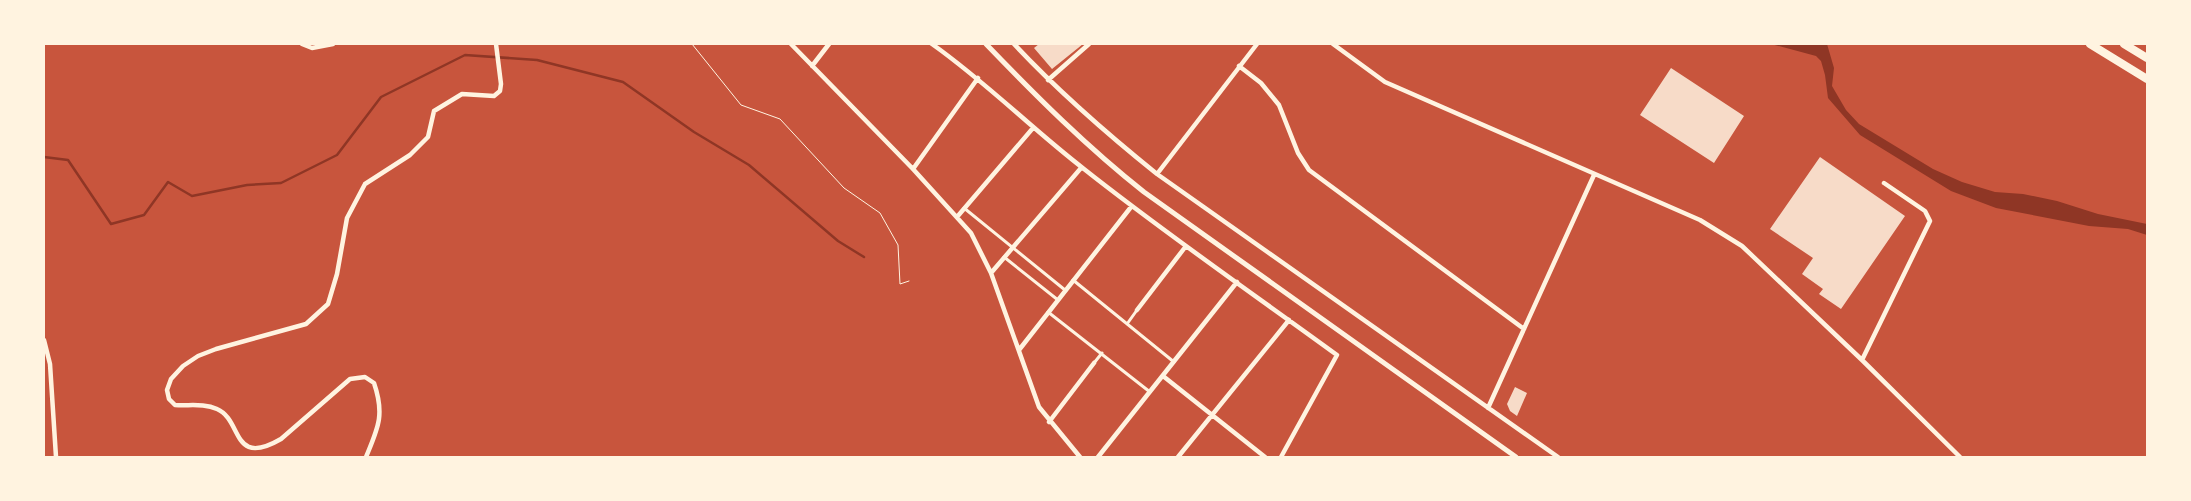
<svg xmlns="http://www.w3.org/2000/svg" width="2191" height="501" font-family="'PT Sans Narrow',sans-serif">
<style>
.water{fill:#8f3625}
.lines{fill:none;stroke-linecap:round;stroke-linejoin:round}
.stream{stroke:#8f3625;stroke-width:2.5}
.building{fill:#f7dbc8}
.path{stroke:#fff3e0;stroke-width:1}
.pedestrian{stroke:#fff3e0;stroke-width:3}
.minor{stroke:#fff3e0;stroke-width:4.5}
.tertiary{stroke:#fff3e0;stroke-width:5}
.motorway{stroke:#fff3e0;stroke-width:8}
</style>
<rect width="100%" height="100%" fill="#c8553d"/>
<path class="water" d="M 1771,44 L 1827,44 L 1834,68 L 1832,86 L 1846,110 L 1859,124 L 1933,169 L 1962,182 L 1995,192 L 2023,194 L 2057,201 L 2098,214 L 2147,224 L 2147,235 L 2128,229 L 2089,226 L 1996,208 L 1951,191 L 1860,135 L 1828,98 L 1825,75 L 1821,61 L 1816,56 Z"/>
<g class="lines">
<path class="stream" d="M 44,157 L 68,160 L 111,224 L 144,215 L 168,182 L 192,196 L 247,185 L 281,183 L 337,155 L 381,97 L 465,55 L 537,60 L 623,82 L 694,132 L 749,165 L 838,241 L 864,257"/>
</g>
<path class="building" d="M 1039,44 L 1083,44 L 1052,69 L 1034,48 Z
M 1671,68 L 1744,116 L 1714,163 L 1640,115 Z
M 1820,157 L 1905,216 L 1841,309 L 1819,294 L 1823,289 L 1802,274 L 1813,258 L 1770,229 Z
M 1515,387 L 1527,393 L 1517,416 L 1510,411 L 1507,404 Z"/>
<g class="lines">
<path class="path" d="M 692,44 L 741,105 L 780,119 L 844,188 L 880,213 L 898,245 L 900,284 L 909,281"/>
<path class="pedestrian" d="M 964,208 L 1065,290
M 1004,257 L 1058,300
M 1073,280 L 1174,362
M 1048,312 L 1150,392
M 1127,324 L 1137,310
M 1094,363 L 1102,353"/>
<path class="minor" d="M 302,44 L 312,48 L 333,44
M 791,44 L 913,169 L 971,233 L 991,273 L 1039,407 L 1080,457
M 932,44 C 986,82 1032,129 1084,169 C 1166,234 1252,293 1337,355 L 1281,457
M 1014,44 C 1058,91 1106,133 1157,174 L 1558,457
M 1333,44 L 1385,82 L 1700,220 L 1742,246 L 1862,360 L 1960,457
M 812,66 L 829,44
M 1239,66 L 1261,83 L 1279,105 L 1298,153 L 1309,170 L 1524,329
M 1048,80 L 1089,44
M 913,169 L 978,78
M 1157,174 L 1257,44
M 957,217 L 1033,128
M 991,273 L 1081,168
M 1137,310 L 1186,246
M 44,340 L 50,364 L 56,457
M 1019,350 L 1131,207
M 1862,360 L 1930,221 L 1925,211 L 1884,183
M 1163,376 L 1265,457
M 1488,408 L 1594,175
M 1049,422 L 1094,363
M 366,457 C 378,428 385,415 374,383 L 365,377 L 350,379 L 281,439 C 231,468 243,420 217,409 C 204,403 189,406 175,405 L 169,399 L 167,390 L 171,379 L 183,366 L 198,356 L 216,349 L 306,324 L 328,304 L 337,274 L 347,218 L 365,184 L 410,155 L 428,137 L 434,111 L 462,94 L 494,96 L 500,91 L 501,84 L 496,44
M 1098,457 L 1237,282
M 1178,457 L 1289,320"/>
<path class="tertiary" d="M 986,44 C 1036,96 1087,147 1144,192 L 1516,457"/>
<path class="motorway" d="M 2090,44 L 2147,79
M 2124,44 L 2147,58"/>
</g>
<rect width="2191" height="501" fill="none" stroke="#fff3e0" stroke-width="90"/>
</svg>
